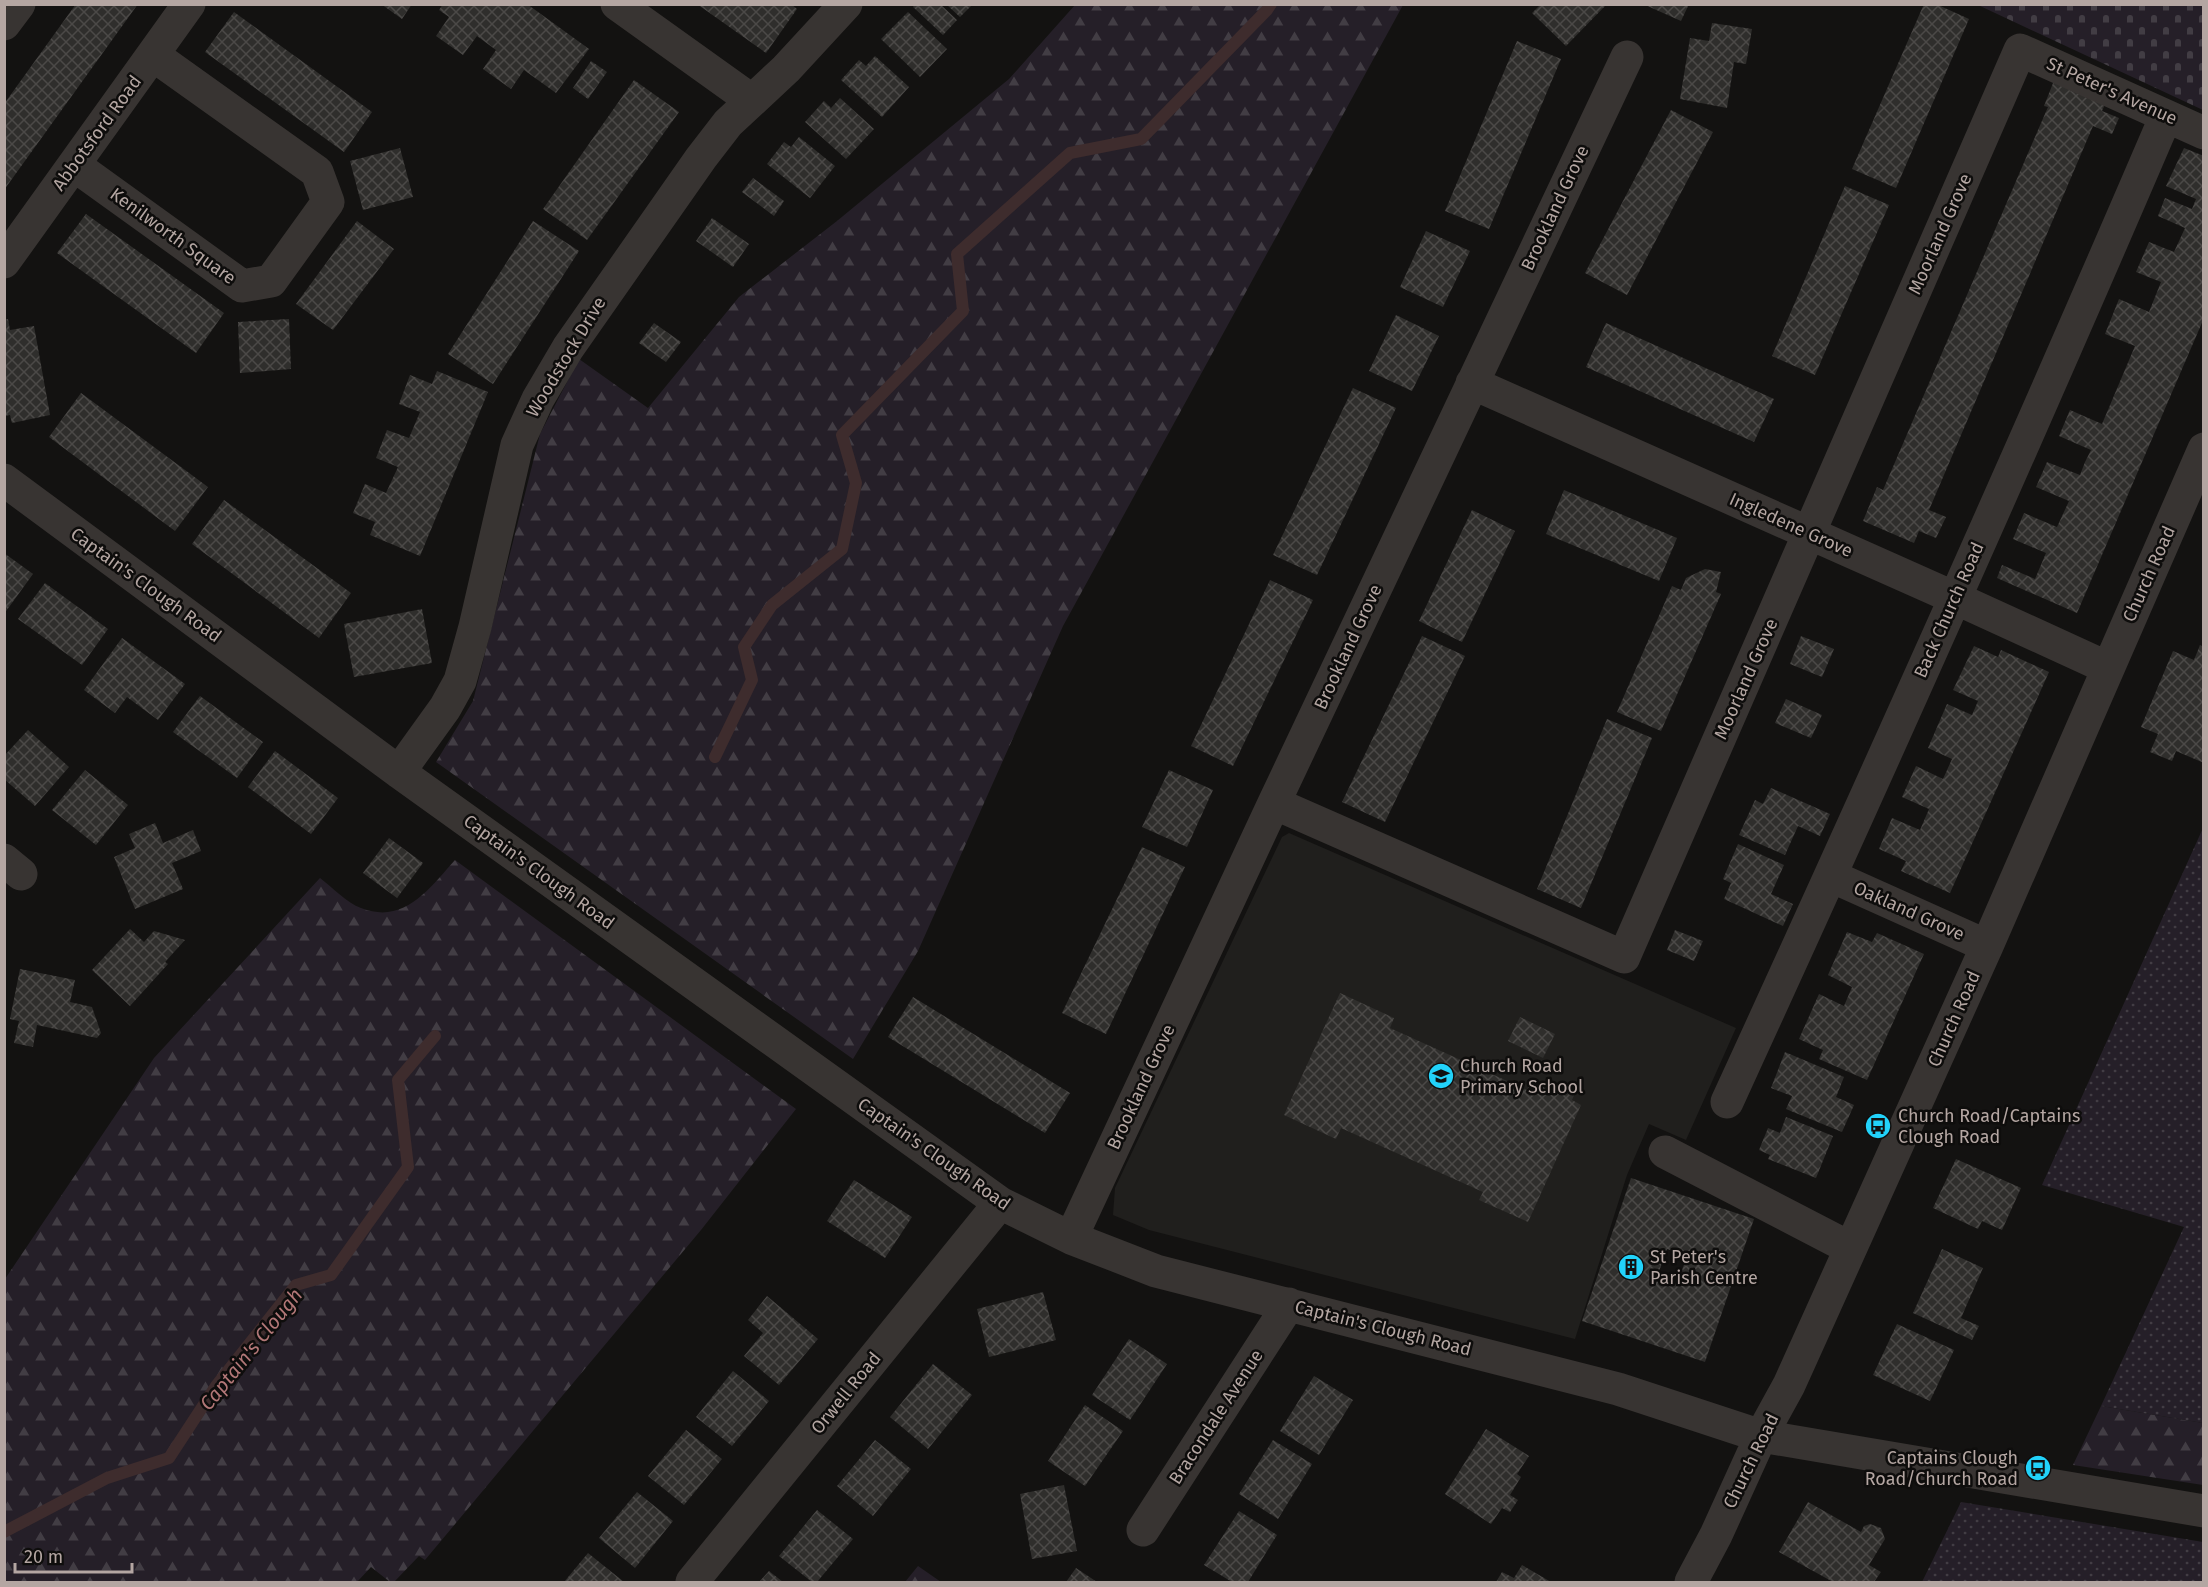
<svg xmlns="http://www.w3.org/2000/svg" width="2208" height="1587" font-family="'Fira Sans',sans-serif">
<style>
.built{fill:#201f1d}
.forest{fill:url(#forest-firs)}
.cemetery{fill:url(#cemetery-stones)}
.park{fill:url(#park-dots)}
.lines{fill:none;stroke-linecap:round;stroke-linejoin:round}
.stream{stroke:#3e2c2d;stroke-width:12}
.building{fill:url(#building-cross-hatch);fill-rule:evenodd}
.minor{stroke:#383432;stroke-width:33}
.labels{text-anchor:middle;stroke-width:5;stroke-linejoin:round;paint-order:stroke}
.street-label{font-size:18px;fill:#b4a6a2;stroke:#0e0d0c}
.poi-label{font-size:18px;fill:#b4a6a2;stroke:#0e0d0c;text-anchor:start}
.water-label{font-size:20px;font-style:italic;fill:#b27777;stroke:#0e0d0c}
</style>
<defs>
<pattern id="forest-firs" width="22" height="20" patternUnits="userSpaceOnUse" patternTransform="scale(1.5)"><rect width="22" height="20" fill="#251f28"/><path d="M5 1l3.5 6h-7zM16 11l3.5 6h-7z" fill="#423d44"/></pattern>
<pattern id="cemetery-stones" width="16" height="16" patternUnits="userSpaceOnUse" patternTransform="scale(1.5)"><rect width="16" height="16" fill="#251f28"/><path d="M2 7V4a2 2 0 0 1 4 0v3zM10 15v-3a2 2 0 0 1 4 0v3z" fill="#423d44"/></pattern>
<pattern id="park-dots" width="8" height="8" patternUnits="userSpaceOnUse" patternTransform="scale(1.5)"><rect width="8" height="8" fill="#251f28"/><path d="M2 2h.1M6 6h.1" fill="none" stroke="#423d44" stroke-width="1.8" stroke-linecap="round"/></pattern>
<pattern id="building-cross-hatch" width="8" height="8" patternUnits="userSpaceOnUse" patternTransform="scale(1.5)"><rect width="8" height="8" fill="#2f2e2c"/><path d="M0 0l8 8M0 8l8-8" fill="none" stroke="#4b4947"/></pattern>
</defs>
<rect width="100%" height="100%" fill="#131211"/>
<path class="built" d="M 1289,833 L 1736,1028 L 1686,1140 L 1649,1124 L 1627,1175 L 1575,1339 L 1149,1230 L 1113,1215 L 1115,1188 L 1282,837 Z"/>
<path class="forest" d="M 1075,5 L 1403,5 L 1063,626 L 918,951 L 853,1059 L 436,762 L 473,701 L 540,434 L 579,359 L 648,408 L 739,297 L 837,221 L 1009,79 Z
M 455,860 L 796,1109 L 701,1230 L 425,1560 L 419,1556 L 394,1582 L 390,1582 L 371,1567 L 357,1582 L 5,1582 L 5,1279 L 154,1058 L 320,878 C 332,887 347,903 361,908 C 404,925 429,889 455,860 Z
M 2101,1406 L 2203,1423 L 2203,1485 L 2073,1465 Z
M 918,1566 L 941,1582 L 905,1582 Z"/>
<path class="cemetery" d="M 1978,5 L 2203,5 L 2203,111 L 2203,110 Z"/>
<path class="park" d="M 2203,828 L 2204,1423 L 2203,1423 L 2101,1406 L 2184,1227 L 2042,1185 Z
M 1961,1502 L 2203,1542 L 2203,1582 L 1922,1582 Z"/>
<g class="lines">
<path class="stream" d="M 715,757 L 752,680 L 744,647 L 772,605 L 842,549 L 856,483 L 842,435 L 963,311 L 957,254 L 1070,153 L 1141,139 L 1267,10 L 1271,4
M 4,1532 L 107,1478 L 169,1458 L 216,1386 L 296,1285 L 331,1275 L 408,1167 L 398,1080 L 435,1036"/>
</g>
<path class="building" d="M 76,4 L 138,4 L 4,190 L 4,104 Z
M 381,4 L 412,4 L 402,19 Z
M 443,4 L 527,4 L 589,49 L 556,93 L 524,70 L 511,89 L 483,69 L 496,50 L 477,36 L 463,55 L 436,36 L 449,17 L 439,10 Z
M 697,4 L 791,4 L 797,9 L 766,53 Z
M 915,4 L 940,4 L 957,20 L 943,35 L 913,7 Z
M 1541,4 L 1607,4 L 1566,46 L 1532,13 Z
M 1643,4 L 1689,4 L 1681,21 Z
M 1924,4 L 1936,4 L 1969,19 L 1896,188 L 1852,169 Z
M 947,5 L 972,5 L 960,17 Z
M 234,12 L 372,112 L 344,152 L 205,52 Z
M 908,12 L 947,49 L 920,77 L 881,39 Z
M 1712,23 L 1752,29 L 1746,64 L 1734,62 L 1727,108 L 1680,99 L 1690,38 L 1709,41 Z
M 1517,41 L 1561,59 L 1489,229 L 1445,211 Z
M 875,56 L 909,87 L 882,117 L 841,80 L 859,60 L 866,66 Z
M 591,61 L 607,72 L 588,99 L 573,88 Z
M 2055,78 L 2107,100 L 2102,111 L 2119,118 L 2112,134 L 2093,126 L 1929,510 L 1946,517 L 1936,538 L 1919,531 L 1914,543 L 1863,521 L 1877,487 L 1883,490 L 2038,130 L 2048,107 L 2044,106 Z
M 634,80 L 679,112 L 587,240 L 543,209 Z
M 840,98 L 874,129 L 846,159 L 805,122 L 824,101 L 831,108 Z
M 1671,110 L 1713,132 L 1627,295 L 1585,273 Z
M 799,137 L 835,166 L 810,198 L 767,164 L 784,142 L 791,147 Z
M 400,148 L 413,197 L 363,210 L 350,161 Z
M 2184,148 L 2204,156 L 2204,318 L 2077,613 L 1997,578 L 2002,565 L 2035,579 L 2046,553 L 2013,539 L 2024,513 L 2057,527 L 2069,501 L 2036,487 L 2047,462 L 2080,475 L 2085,462 L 2091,450 L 2059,436 L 2070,410 L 2102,424 L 2135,346 L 2105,334 L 2119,299 L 2149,312 L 2161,282 L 2136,272 L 2149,242 L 2174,252 L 2185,228 L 2158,216 L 2165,198 L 2192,209 L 2196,199 L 2166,186 Z
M 753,178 L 784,201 L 774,216 L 742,192 Z
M 1845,186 L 1889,205 L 1815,375 L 1772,356 Z
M 86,214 L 224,313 L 196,353 L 57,253 Z
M 712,218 L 749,244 L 733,267 L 696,241 Z
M 357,221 L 394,249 L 333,330 L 296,304 Z
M 533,221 L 579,251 L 493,384 L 448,354 Z
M 1426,231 L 1470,251 L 1443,307 L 1400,287 Z
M 1396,315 L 1439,336 L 1412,391 L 1369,371 Z
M 8,319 L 10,330 L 34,326 L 50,415 L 12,423 L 10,415 L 4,416 L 4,320 Z
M 289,319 L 291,369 L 240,373 L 238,322 Z
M 654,323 L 681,342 L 666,362 L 639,343 Z
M 1606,323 L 1774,399 L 1754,442 L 1586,367 Z
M 437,371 L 488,392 L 420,556 L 370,535 L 375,522 L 353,513 L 365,484 L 386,493 L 398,467 L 376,458 L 387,430 L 409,438 L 420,412 L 399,404 L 410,375 L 432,384 Z
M 1353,388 L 1396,408 L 1317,575 L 1273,555 Z
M 81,393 L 208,487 L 175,531 L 49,437 Z
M 1564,490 L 1677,538 L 1659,581 L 1546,534 Z
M 224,500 L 351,593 L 319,638 L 192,544 Z
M 1472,510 L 1515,531 L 1462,642 L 1419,621 Z
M 4,553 L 33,574 L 4,614 Z
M 1705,569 L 1721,572 L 1716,592 L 1721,594 L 1661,731 L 1617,712 L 1672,586 L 1681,590 L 1686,578 Z
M 1270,580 L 1313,600 L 1233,766 L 1191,746 Z
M 45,583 L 108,629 L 82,665 L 18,619 Z
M 422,609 L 432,663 L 354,677 L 344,624 Z
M 1422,636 L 1465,656 L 1385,822 L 1342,802 Z
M 1801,636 L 1834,649 L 1822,677 L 1790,664 Z
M 122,638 L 185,684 L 158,720 L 127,697 L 115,713 L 84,690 Z
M 2200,645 L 2204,647 L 2204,763 L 2176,751 L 2172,761 L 2150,752 L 2158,734 L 2141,727 L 2173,651 L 2194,660 Z
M 1974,646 L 1998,657 L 2001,650 L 2049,672 L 1950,893 L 1901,871 L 1906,861 L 1879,849 L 1892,818 L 1920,830 L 1929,809 L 1902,797 L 1916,766 L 1943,779 L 1952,759 L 1928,748 L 1947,704 L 1972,715 L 1978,701 L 1953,690 Z
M 200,696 L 263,742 L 237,778 L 173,732 Z
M 1786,699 L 1822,715 L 1811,738 L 1775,723 Z
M 1607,719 L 1652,738 L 1581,908 L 1537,889 Z
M 28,730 L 69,767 L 35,806 L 4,779 L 4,756 Z
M 275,751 L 338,798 L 311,834 L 248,787 Z
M 85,770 L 128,805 L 96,845 L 52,810 Z
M 1169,770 L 1213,790 L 1187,847 L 1142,827 Z
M 1771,788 L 1830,814 L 1820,836 L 1798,826 L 1785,855 L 1739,835 L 1755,800 L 1763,804 Z
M 155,823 L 163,843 L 193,830 L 201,851 L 172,863 L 183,889 L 135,909 L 114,857 L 135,848 L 129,834 Z
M 389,838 L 423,863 L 397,898 L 363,873 Z
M 1738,844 L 1784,865 L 1771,894 L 1793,904 L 1783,926 L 1724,899 L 1731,883 L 1723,879 Z
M 1142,847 L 1185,867 L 1106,1034 L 1062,1013 Z
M 130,929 L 144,942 L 154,931 L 185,940 L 165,962 L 168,964 L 130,1006 L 92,970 Z
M 1675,930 L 1703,941 L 1694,961 L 1667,950 Z
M 1847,932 L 1872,942 L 1877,933 L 1924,954 L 1867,1080 L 1819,1059 L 1823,1050 L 1799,1039 L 1819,994 L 1844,1006 L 1852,987 L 1828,975 Z
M 20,969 L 75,980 L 70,1002 L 92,1007 L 101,1033 L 97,1038 L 37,1025 L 33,1047 L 14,1043 L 19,1021 L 10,1019 Z
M 1340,993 L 1394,1018 L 1390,1028 L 1527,1090 L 1532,1081 L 1544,1086 L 1547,1081 L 1575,1093 L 1572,1100 L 1581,1105 L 1528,1222 L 1479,1200 L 1483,1192 L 1341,1128 L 1336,1139 L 1284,1115 Z
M 913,997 L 1070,1093 L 1045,1133 L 888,1037 Z
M 1520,1017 L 1555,1034 L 1543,1058 L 1508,1041 Z
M 1785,1052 L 1844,1077 L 1836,1097 L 1854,1105 L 1842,1132 L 1786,1109 L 1792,1096 L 1771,1088 Z
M 1786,1117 L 1833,1136 L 1816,1178 L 1768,1159 L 1770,1155 L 1759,1150 L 1768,1128 L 1780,1133 Z
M 1956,1159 L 2021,1188 L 2002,1230 L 1982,1221 L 1978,1229 L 1933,1208 Z
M 1631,1178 L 1754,1219 L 1705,1362 L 1582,1321 ZM 1667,1249 L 1687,1256 L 1677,1284 L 1657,1277 Z
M 854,1180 L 912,1217 L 885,1258 L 827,1221 Z
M 1942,1249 L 1983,1268 L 1961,1318 L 1979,1326 L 1972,1340 L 1913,1313 Z
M 1043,1292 L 1056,1340 L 989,1357 L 977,1309 Z
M 767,1296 L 818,1339 L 779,1385 L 744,1356 L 763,1333 L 748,1320 Z
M 1897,1324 L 1954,1350 L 1930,1401 L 1873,1375 Z
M 1129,1339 L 1167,1364 L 1130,1420 L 1092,1395 Z
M 933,1364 L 972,1395 L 928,1449 L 890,1417 Z
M 733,1371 L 769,1401 L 732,1446 L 696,1417 Z
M 1314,1376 L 1353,1400 L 1319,1455 L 1280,1431 Z
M 1085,1405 L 1123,1431 L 1085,1486 L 1048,1461 Z
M 1486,1429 L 1529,1456 L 1517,1474 L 1521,1477 L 1510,1495 L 1518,1500 L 1510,1512 L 1502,1508 L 1491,1524 L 1445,1494 Z
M 686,1430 L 722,1459 L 684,1505 L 648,1476 Z
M 875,1440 L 911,1469 L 873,1516 L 837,1486 Z
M 1273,1440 L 1312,1464 L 1278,1519 L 1239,1494 Z
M 1064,1485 L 1077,1551 L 1032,1559 L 1020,1494 Z
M 637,1492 L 673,1521 L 635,1568 L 599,1538 Z
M 1808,1502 L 1861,1532 L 1864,1526 L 1870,1524 L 1881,1528 L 1885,1539 L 1869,1565 L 1881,1572 L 1874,1582 L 1833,1582 L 1779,1552 Z
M 817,1510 L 853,1539 L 817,1582 L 812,1582 L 779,1556 Z
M 1239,1511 L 1277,1535 L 1248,1582 L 1232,1582 L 1204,1565 Z
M 588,1553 L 624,1582 L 564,1582 Z
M 1522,1565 L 1551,1582 L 1496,1582 L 1502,1572 L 1514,1578 Z
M 1076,1568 L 1097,1582 L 1066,1582 Z
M 769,1571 L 783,1582 L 759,1582 Z"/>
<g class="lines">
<path class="minor" d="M 617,4 L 751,100
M 4,24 L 19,4
M 74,165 L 242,286 L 271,281 L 328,202 L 317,172 L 153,55
M 4,262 L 189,4
M 1472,383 L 1955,598 L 2108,668
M 4,480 L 399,772 L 1000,1203 L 1071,1238 L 1156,1271 L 1618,1389 L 1761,1436 L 2204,1511
M 399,772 L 445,708 L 460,681 L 475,627 L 517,445 L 538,399 L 568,348 L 701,158 L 728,123 L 786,69 L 846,4
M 1274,803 L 1624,957 L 2020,50 L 2204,133
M 4,860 L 21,874
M 1831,876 L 1987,946
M 1727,1102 C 1877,775 2024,447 2166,116
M 1665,1152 L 1850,1248
M 1071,1238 L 1274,803 L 1627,57
M 1143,1530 L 1289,1304
M 692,1582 L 1000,1203
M 1691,1582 L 1716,1535 L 1761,1436 L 1789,1385 L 1987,946 L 2204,449"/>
</g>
<defs>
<g id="school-disc" transform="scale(1.35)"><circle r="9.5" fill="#22d2fa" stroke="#0e0d0c"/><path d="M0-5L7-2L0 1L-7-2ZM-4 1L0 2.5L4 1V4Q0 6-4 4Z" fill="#111"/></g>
<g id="bus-disc" transform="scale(1.35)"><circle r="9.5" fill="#22d2fa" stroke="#0e0d0c"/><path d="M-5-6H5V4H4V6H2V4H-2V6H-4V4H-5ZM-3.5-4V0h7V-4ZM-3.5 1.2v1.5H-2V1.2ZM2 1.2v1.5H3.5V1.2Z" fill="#111"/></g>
<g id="building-disc" transform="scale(1.35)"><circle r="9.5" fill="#22d2fa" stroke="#0e0d0c"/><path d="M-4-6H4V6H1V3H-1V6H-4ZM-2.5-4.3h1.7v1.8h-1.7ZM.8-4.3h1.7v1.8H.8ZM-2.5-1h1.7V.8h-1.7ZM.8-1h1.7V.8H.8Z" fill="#111"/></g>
</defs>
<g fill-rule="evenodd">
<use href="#school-disc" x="1441" y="1076"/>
<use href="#bus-disc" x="1878" y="1126"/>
<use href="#building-disc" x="1631" y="1267"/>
<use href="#bus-disc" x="2038" y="1468"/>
</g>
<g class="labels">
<g class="street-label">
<text transform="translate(2112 91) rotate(24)" y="6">St Peter's Avenue</text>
<text transform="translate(97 133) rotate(-54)" y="6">Abbotsford Road</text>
<text transform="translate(1555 208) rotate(-65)" y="6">Brookland Grove</text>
<text transform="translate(1940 234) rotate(-66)" y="6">Moorland Grove</text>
<text transform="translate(173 236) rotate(36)" y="6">Kenilworth Square</text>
<text transform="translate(566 357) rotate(-59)" y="6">Woodstock Drive</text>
<text transform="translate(1791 525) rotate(24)" y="6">Ingledene Grove</text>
<text transform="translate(2149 574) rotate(-66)" y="6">Church Road</text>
<text transform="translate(146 585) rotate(36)" y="6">Captain's Clough Road</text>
<text transform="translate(1949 610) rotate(-66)" y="6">Back Church Road</text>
<text transform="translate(1348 647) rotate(-65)" y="6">Brookland Grove</text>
<text transform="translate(1746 679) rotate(-66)" y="6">Moorland Grove</text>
<text transform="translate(539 872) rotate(36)" y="6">Captain's Clough Road</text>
<text transform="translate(1909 911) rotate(24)" y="6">Oakland Grove</text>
<text transform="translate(1954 1019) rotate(-66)" y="6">Church Road</text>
<text transform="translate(1141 1087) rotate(-65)" y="6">Brookland Grove</text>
<text transform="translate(934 1154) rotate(35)" y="6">Captain's Clough Road</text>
<text transform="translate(1383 1328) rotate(14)" y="6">Captain's Clough Road</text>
<text transform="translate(846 1393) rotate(-51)" y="6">Orwell Road</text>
<text transform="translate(1216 1417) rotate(-57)" y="6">Bracondale Avenue</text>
<text transform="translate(1751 1461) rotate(-64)" y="6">Church Road</text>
</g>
<g class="poi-label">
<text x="1460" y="1072">Church Road<tspan x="1460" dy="21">Primary School</tspan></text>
<text x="1898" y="1122">Church Road/Captains<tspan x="1898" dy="21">Clough Road</tspan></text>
<text x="1650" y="1263">St Peter's<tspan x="1650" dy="21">Parish Centre</tspan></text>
<text x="2018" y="1464" text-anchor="end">Captains Clough<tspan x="2018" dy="21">Road/Church Road</tspan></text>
</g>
<g class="water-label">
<text transform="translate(251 1349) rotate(-51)" y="7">Captain's Clough</text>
</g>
</g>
<rect width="2208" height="1587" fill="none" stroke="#b4a6a2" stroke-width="12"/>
<path d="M15 1563v9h117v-9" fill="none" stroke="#b4a6a2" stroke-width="3"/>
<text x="24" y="1563" font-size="18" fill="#b4a6a2" stroke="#0e0d0c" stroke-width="4.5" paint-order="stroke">20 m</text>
</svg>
